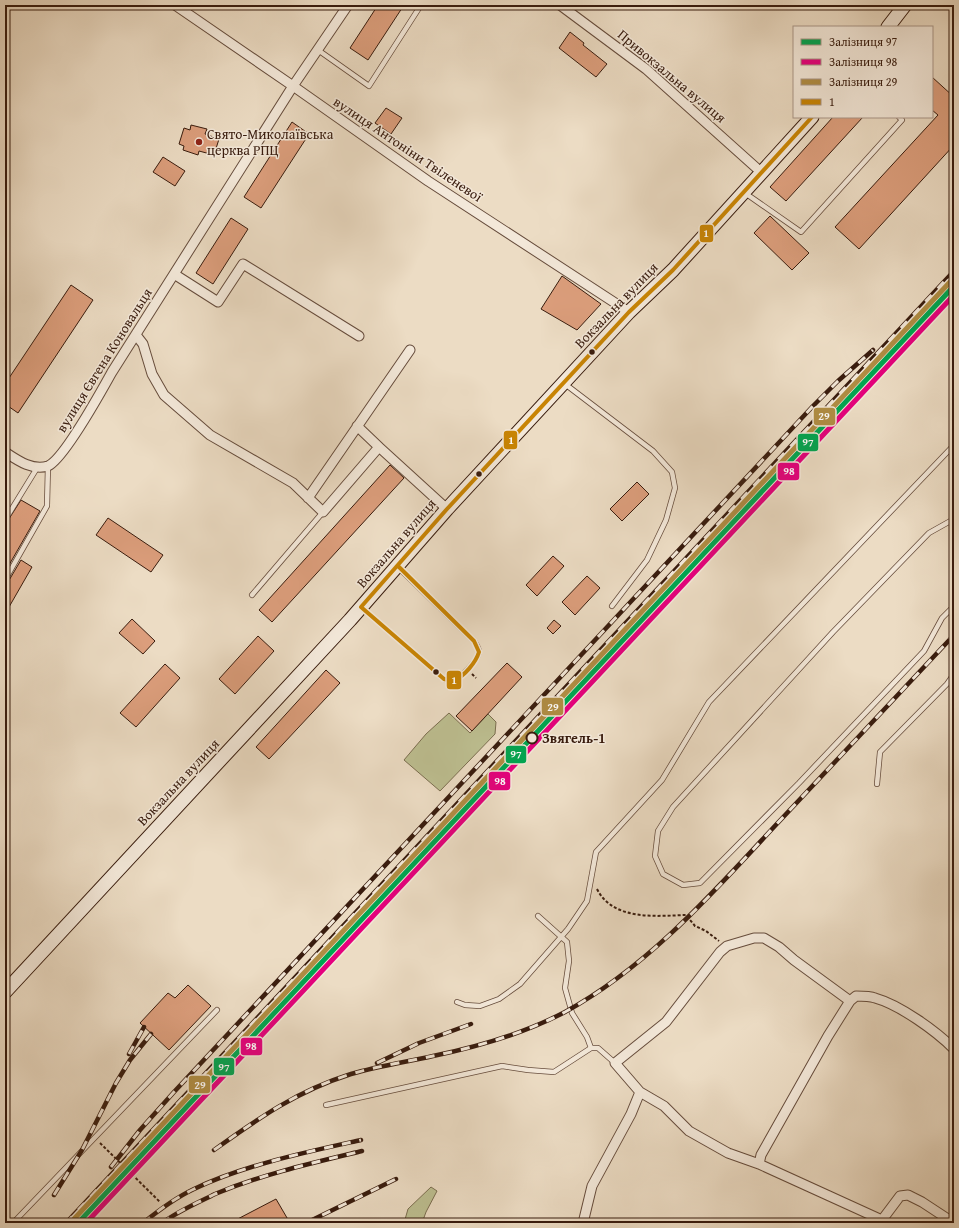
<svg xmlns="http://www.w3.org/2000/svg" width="959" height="1228" font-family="'Gentium Book Plus',serif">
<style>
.green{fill:#bdbf91;stroke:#7b6e50}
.building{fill:#dc9e7c;stroke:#391c0e}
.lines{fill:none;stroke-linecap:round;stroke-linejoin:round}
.lane-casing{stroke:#664c3c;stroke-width:6}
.street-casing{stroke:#664c3c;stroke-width:11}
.secondary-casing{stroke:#391c0e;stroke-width:15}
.path{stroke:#391c0e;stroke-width:2;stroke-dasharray:3 2;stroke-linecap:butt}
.lane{stroke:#f3e8d9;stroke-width:4.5}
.street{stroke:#f3e8d9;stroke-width:9}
.secondary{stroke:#f3e8d9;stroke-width:13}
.rail-casing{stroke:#391c0e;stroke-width:4.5}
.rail{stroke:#f3e8d9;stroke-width:3;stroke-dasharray:9;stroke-linecap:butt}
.bus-1-casing{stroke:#f3e8d9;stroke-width:7}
.bus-1{stroke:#c88404;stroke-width:4}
.rail-1-casing{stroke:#f3e8d9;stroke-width:8}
.rail-2-casing{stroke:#f3e8d9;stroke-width:8}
.rail-3-casing{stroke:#f3e8d9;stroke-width:8}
.rail-1{stroke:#00a651;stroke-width:5}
.rail-2{stroke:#e5007d;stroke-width:5}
.rail-3{stroke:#b08d43;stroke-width:5}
.poi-dot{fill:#8f2418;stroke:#f3e8d9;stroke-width:1.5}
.bus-dot{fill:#391c0e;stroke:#f3e8d9;stroke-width:1.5}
.stop-dot{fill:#f3e8d9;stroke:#391c0e;stroke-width:2}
.labels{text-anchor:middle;stroke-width:3;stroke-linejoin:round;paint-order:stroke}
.street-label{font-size:14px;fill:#391c0e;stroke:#f3e8d9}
.poi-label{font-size:14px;fill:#391c0e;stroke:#f3e8d9;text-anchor:start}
.stop-label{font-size:14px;font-weight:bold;fill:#391c0e;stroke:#f3e8d9;text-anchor:start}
.line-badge{stroke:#f3e8d9;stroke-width:1.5}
.badge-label{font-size:11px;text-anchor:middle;font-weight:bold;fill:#fff}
</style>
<rect width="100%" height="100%" fill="#ecdcc4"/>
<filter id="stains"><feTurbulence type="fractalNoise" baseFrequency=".005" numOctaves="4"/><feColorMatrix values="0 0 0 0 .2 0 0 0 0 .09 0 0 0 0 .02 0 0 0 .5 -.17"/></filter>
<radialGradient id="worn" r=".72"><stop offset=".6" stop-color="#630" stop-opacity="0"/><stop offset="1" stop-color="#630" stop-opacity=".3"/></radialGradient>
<path class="green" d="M 449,713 L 470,733 L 488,714 L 496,722 L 495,734 L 440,791 L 404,760 L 426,734 Z
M 431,1187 L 437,1191 L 426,1212 L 422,1223 L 404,1223 L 408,1209 Z"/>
<path class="building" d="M 378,5 L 404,5 L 368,60 L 350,48 Z
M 570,32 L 584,43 L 583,45 L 607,64 L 596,77 L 559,48 Z
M 932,77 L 954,97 L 954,145 L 859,249 L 835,227 L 938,115 L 932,110 Z
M 386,108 L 402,118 L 391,134 L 375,123 Z
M 833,117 L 863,117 L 786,201 L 770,187 Z
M 292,122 L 309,134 L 261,208 L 244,197 Z
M 191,125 L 207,129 L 205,134 L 219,139 L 214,155 L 199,151 L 198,155 L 183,150 L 184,146 L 179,144 L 184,128 L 190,130 Z
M 163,157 L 185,171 L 175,186 L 153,172 Z
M 770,216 L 809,253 L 792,270 L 754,233 Z
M 231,218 L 248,229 L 213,284 L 196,273 Z
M 562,276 L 601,304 L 577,330 L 541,309 Z
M 71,285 L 93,300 L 18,413 L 5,404 L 5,384 Z
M 390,465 L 404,478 L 272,622 L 259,610 Z
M 637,482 L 649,494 L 622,521 L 610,509 Z
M 21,500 L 40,511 L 5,572 L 5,525 Z
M 108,518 L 163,555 L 151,572 L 96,535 Z
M 553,556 L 564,566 L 537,596 L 526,585 Z
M 21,560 L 32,567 L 5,614 L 5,584 L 8,582 Z
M 587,576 L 600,588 L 575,615 L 562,602 Z
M 132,619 L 155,641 L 143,654 L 119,633 Z
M 554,620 L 561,626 L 553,634 L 547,628 Z
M 258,636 L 274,651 L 235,694 L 219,679 Z
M 507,663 L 522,677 L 472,731 L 456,716 Z
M 165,664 L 180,678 L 136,727 L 120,713 Z
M 326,670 L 340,683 L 269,759 L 256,747 Z
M 188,985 L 211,1006 L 169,1050 L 140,1023 L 168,993 L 175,998 Z
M 276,1199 L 290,1223 L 230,1223 Z"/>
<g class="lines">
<g class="lane-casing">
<path id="lane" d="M 318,50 L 369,86 L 421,5
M 745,193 L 801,232 L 902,120 L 899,117
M 565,384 L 653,451 L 672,472 L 675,488 L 666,520 L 647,560 L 612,606
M 954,519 L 929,533 L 833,632 L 673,807 L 658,831 L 655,856 L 663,874 L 683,885 L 700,883 L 799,783 L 924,651 L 942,618 L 954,606
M 5,520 L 37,468
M 5,580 L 47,506 L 48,465
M 252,595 L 323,512
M 362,608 L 444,679 C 448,680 450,681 454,680 C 461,678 478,660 479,652 C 479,648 476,644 474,641 L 398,567
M 877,784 L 880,752 L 947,684 L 954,674
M 538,916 L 567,942 L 569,961 L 565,988 L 572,1013 L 587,1037 L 591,1048
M 457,1002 L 465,1005 L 480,1006 L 499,999 L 520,984 L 568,929 L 587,901 L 596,852 L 662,780 L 709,702 L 954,445
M 326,1105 L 502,1066 L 528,1070 L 554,1072 L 591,1048 L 598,1048 L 615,1063
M 13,1223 L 217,1010"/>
</g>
<g class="street-casing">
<path id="street" d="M 175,5 L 293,86 L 428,181 L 629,312
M 560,5 L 646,69 L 762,173
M 174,274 L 218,302 L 243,264 L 359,336
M 136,335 L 143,344 L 152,374 L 164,395 L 210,435 L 293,483 L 323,512 L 379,447 L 447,509
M 357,426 L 379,447
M 5,452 C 17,460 32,471 48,466 C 64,459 102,390 112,372 L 293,86 L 348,5
M 308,498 L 410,350
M 850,1001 L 794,960 L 779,947 L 764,938 L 754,938 L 727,946 L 720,952 L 666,1022 L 615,1063 L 640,1092 L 664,1106 L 689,1131 L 728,1153 L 759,1164 L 882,1220 L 900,1196 L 908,1195 L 922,1202 L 954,1223
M 759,1164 L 761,1155 L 828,1036 L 850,1001 L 856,996 C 862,996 870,996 875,998 C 900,1005 936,1031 954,1049
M 583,1223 L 592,1186 L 631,1114 L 640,1092"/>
</g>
<g class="secondary-casing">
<path id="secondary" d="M 888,27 L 905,5
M 5,992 L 350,620 L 447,509 L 629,312 L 673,270 L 812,117"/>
</g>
<path class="path" d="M 472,674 L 476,678
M 597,889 C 613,921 656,916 686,915 L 695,926 L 706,931 L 719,941
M 100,1143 L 160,1202"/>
<use href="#lane" class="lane"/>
<use href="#street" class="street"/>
<use href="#secondary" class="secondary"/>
<g class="rail-casing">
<path id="rail" d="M 129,1054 L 144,1027
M 377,1063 L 419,1043 L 471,1024
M 214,1150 C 259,1118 297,1091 351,1074 C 378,1066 406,1062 433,1056 C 477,1047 525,1033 565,1012 C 647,967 710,896 773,828 C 833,764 894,699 954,635
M 111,1167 L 140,1130 L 174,1092 L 813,406 L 838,381 L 873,350
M 54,1195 L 82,1150 L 116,1083 L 130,1060 L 151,1034
M 66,1223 L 954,271
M 143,1223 C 159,1210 175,1198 194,1189 C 244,1165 307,1152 361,1140
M 162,1223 C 178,1211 197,1203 215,1194 C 263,1174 312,1163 362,1151
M 306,1223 L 396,1179"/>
</g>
<use href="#rail" class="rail"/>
<g class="bus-1-casing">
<path id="bus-1" d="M 398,566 L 474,641 L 479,652 C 476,662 464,677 454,680 C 450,681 447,680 444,679 L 361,607 L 447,509 L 629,312 L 673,270 L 812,117"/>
</g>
<use href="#bus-1" class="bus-1"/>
<g class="rail-1-casing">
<path id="rail-1" d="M 78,1223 L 954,286"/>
</g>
<g class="rail-2-casing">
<path id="rail-2" d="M 86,1223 L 954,295"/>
</g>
<g class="rail-3-casing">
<path id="rail-3" d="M 74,1219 L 950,282"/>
</g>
<use href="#rail-1" class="rail-1"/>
<use href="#rail-2" class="rail-2"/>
<use href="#rail-3" class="rail-3"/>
</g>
<circle class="poi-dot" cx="199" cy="142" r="4"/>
<g class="bus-dot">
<circle cx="592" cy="352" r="3.5"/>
<circle cx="479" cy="474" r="3.5"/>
<circle cx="436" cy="672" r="3.5"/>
</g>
<circle class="stop-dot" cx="532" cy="738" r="5.5"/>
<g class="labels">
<g class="street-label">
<text transform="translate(672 76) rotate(40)" y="5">Привокзальна вулиця</text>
<text transform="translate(408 149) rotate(34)" y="5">вулиця Антоніни Твіленевої</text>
<text transform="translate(616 305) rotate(-46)" y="5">Вокзальна вулиця</text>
<text transform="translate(104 360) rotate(-58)" y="5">вулиця Євгена Коновальця</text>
<text transform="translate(396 543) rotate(-49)" y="5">Вокзальна вулиця</text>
<text transform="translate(178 782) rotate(-47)" y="5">Вокзальна вулиця</text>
</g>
<g class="poi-label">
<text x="207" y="139">Свято-Миколаївська<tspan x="207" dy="16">церква РПЦ</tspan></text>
</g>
<g class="stop-label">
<text x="542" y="743">Звягель-1</text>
</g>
</g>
<g class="line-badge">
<rect x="699" y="224" width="15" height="19" rx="4" fill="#c88404"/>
<rect x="813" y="407" width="23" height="19" rx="4" fill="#b08d43"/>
<rect x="503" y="430" width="15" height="20" rx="4" fill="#c88404"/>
<rect x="797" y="433" width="22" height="19" rx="4" fill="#00a651"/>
<rect x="777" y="462" width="23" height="19" rx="4" fill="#e5007d"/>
<rect x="446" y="670" width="16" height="20" rx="4" fill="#c88404"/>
<rect x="541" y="697" width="23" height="19" rx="4" fill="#b08d43"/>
<rect x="505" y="745" width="22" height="19" rx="4" fill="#00a651"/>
<rect x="488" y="771" width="23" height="20" rx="4" fill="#e5007d"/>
<rect x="240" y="1037" width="23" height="19" rx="4" fill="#e5007d"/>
<rect x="213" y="1057" width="22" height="19" rx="4" fill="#00a651"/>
<rect x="188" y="1075" width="23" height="19" rx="4" fill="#b08d43"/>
</g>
<g class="badge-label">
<text x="706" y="237">1</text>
<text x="824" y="420">29</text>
<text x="511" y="444">1</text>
<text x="808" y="446">97</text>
<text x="789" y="475">98</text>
<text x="454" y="684">1</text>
<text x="553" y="711">29</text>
<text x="516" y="758">97</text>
<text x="500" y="785">98</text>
<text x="251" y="1050">98</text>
<text x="224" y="1071">97</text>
<text x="200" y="1089">29</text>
</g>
<rect width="959" height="1228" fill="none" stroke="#ecdcc4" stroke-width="20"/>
<rect x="6" y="6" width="947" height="1216" fill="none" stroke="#391c0e" stroke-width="2"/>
<rect x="10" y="10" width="939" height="1208" fill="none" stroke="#391c0e"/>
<rect x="793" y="26" width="140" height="92" fill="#f3e8d9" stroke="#a99688"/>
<rect x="801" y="39" width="20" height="6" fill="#00a651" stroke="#a99688"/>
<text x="829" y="46" font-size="12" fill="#391c0e">Залізниця 97</text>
<rect x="801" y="59" width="20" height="6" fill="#e5007d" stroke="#a99688"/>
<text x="829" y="66" font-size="12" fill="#391c0e">Залізниця 98</text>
<rect x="801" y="79" width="20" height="6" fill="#b08d43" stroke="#a99688"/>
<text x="829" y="86" font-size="12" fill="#391c0e">Залізниця 29</text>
<rect x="801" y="99" width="20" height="6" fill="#c88404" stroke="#a99688"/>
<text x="829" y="106" font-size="12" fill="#391c0e">1</text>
<rect width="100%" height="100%" filter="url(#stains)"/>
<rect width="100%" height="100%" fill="url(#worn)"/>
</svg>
